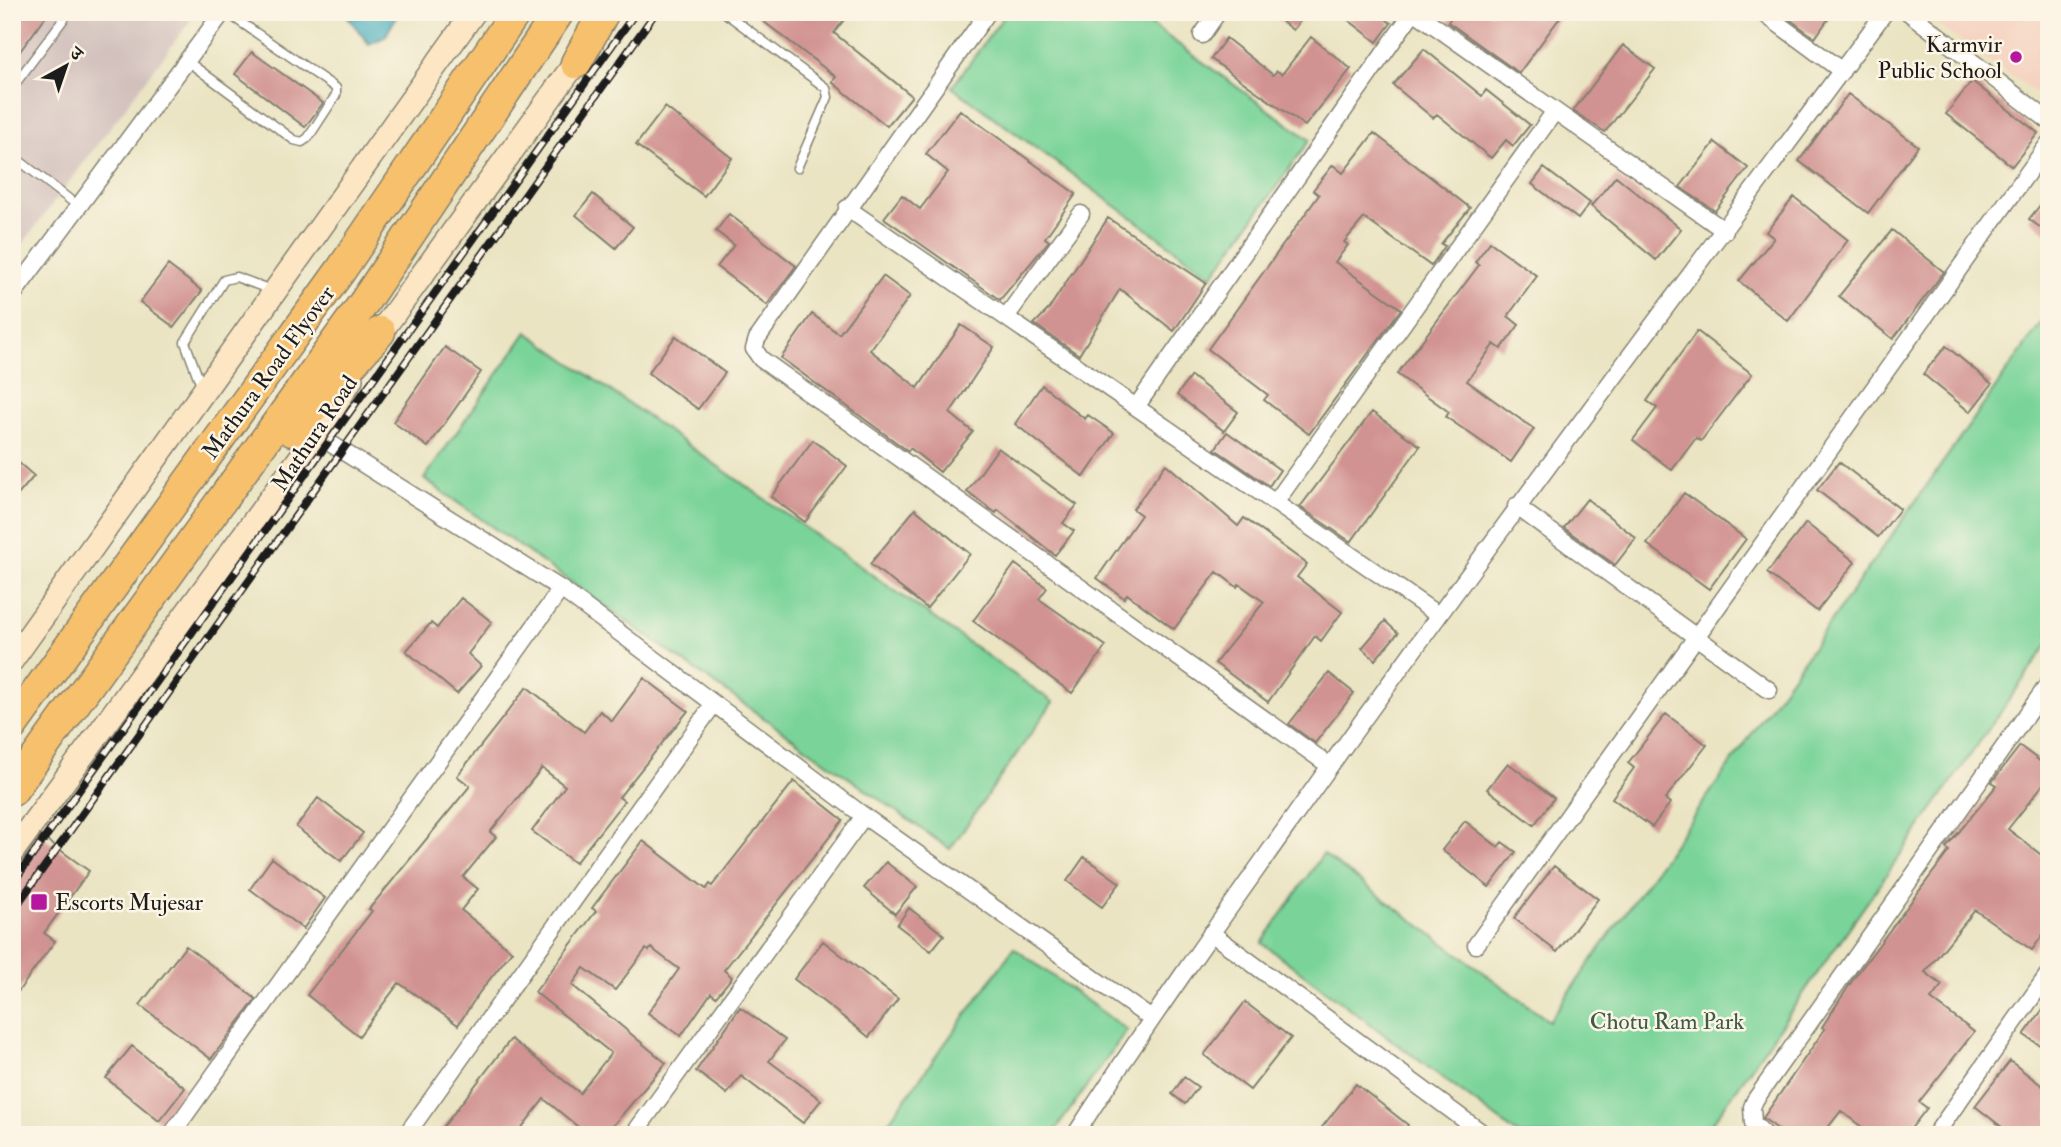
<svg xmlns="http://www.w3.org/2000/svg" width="2061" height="1147" font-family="'IM FELL Double Pica','Noto Serif Devanagari',serif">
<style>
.built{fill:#f5d3c1}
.industrial{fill:#d1c0bc}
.green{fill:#7ad49a;stroke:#4b785b;stroke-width:2}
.water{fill:#3facbe;stroke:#2e646d;stroke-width:2}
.building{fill:#d19391}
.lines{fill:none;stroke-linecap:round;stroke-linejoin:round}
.lane-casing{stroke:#838070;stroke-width:11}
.street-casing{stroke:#838070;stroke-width:19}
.secondary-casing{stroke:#838070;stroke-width:26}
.highway-casing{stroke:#838070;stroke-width:33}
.lane{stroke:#fff;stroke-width:8}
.street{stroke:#fff;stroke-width:16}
.secondary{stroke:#fce6c4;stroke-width:23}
.highway{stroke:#f7c06c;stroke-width:30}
.rail-casing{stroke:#1c1c1c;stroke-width:8}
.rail{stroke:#fcf5e5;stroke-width:5;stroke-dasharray:16;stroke-linecap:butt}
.poi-dot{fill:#b5179e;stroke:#fcf5e5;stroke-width:2.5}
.labels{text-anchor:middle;stroke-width:5;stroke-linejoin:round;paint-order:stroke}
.poi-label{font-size:23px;fill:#1c1c1c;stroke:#fcf5e5;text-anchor:end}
.street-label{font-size:23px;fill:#1c1c1c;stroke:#fcf5e5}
.park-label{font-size:23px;fill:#3d5c48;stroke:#fcf5e5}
</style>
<rect width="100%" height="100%" fill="#fcf5e5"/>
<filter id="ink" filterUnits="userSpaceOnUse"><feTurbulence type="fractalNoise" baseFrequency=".0143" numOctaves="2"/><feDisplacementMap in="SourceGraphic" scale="14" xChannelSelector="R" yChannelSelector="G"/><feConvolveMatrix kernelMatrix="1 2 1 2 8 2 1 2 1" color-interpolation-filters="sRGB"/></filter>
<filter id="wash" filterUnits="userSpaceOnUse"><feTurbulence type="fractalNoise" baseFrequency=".00686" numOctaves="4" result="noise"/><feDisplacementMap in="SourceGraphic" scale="28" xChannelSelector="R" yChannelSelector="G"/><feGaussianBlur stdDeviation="1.57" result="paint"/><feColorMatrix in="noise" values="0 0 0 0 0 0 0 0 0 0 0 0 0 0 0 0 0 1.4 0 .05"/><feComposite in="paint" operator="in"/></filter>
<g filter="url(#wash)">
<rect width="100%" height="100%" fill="#eae4c3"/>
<path class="built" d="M 1919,12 L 2049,12 L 2049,102 Z"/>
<path class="industrial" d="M 12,12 L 197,12 L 12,258 Z"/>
<path class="green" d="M 1007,12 L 1134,12 L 1310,140 L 1212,276 L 952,87 Z
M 2049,312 L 2049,643 L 1704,1135 L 1519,1135 L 1262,943 L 1323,854 L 1549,1021 Z
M 527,332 L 1053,702 L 950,849 L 424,479 Z
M 1014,948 L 1127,1030 L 1052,1135 L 879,1135 Z"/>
<path class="water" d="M 344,12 L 399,12 L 385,37 L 369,44 Z"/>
<g id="blocks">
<path class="building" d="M 12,12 L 49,12 L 12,62 Z
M 751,12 L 850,12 L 834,33 L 912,96 L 887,126 L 832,82 L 836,77 Z
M 1269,12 L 1307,12 L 1293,30 Z
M 1338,12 L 1376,12 L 1391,23 L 1377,42 Z
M 1455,12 L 1564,12 L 1519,73 L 1448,22 Z
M 1780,12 L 1833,12 L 1815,38 Z
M 1311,37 L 1351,69 L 1305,126 L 1211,59 L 1226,38 L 1273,75 L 1277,71 L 1282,74 Z
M 1623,45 L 1655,69 L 1605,132 L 1573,111 Z
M 1424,49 L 1482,96 L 1486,90 L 1530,125 L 1513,146 L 1506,140 L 1491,158 L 1437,114 L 1433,118 L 1393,85 Z
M 252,52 L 323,103 L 305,127 L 235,74 Z
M 1972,81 L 2038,133 L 2012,166 L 1946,114 Z
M 1848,94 L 1918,146 L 1868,213 L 1799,161 Z
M 665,107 L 732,158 L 704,196 L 636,145 Z
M 960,110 L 1076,194 L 1045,238 L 1049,241 L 1000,300 L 884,218 L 902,195 L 920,209 L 948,172 L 926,154 Z
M 1374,133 L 1470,208 L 1441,244 L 1445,246 L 1431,266 L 1364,218 L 1344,242 L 1348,245 L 1335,262 L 1401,309 L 1309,434 L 1264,400 L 1268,395 L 1208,349 L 1319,195 L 1313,190 L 1333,165 L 1343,173 Z
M 1715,142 L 1748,168 L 1715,211 L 1680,187 Z
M 1544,168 L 1590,203 L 1578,219 L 1532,184 Z
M 1616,176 L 1681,229 L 1656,260 L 1591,206 Z
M 593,194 L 633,227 L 616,248 L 576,215 Z
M 2049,194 L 2049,234 L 2029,219 Z
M 1794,197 L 1848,240 L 1788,321 L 1739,281 L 1774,238 L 1766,232 Z
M 729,214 L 796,266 L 767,305 L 717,267 L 734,245 L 716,231 Z
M 1108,218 L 1206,283 L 1174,331 L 1120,289 L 1079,355 L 1034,324 L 1048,310 Z
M 1892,230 L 1944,272 L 1893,339 L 1839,296 Z
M 1490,242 L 1537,276 L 1508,316 L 1519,325 L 1501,349 L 1494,344 L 1467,381 L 1534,429 L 1511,462 L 1446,417 L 1449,412 L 1397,374 L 1479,265 L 1475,262 Z
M 168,265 L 202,291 L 174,327 L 140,302 Z
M 883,276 L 910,296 L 870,350 L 918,388 L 961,325 L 994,347 L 950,413 L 973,432 L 940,472 L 910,448 L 908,451 L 781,358 L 812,314 L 839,334 Z
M 1697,331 L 1752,374 L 1701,441 L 1696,438 L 1672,470 L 1633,440 L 1657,408 L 1647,401 Z
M 676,336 L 725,373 L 698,409 L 648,373 Z
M 1946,346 L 1992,384 L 1970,412 L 1923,374 Z
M 445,347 L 481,372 L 428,447 L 393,422 Z
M 1191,376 L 1238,412 L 1224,431 L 1177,395 Z
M 1042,385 L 1085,419 L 1088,415 L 1114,433 L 1084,477 L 1015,424 Z
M 1372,412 L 1420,446 L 1351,542 L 1300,507 Z
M 1227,432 L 1280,470 L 1269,486 L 1215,449 Z
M 813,440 L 847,466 L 805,522 L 771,497 Z
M 998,448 L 1077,505 L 1063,523 L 1074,531 L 1055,555 L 998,510 L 996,513 L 967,492 Z
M 1839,462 L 1900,509 L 1878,537 L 1817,490 Z
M 19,463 L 34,476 L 12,502 L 12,471 Z
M 1166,464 L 1238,526 L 1244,518 L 1307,564 L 1297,577 L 1342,612 L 1321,641 L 1315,636 L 1268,702 L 1215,663 L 1264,602 L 1239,584 L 1237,587 L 1217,572 L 1174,629 L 1127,594 L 1124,598 L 1097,578 L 1141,515 L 1133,509 Z
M 1684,493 L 1746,539 L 1709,589 L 1647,544 Z
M 1587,499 L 1636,538 L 1615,565 L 1564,528 Z
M 915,509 L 970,554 L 927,608 L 870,564 Z
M 1806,523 L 1855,562 L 1817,611 L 1767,573 Z
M 1015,564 L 1047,588 L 1039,599 L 1106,646 L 1072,693 L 973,621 Z
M 461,598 L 492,622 L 468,654 L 481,666 L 457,694 L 406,651 L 431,623 L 437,628 Z
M 1385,621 L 1398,633 L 1375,660 L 1362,648 Z
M 1329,673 L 1354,693 L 1315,743 L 1289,724 Z
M 644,678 L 688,711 L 619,797 L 624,801 L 575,863 L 532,831 L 565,786 L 542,768 L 490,832 L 496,837 L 463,877 L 478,889 L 461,910 L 512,951 L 479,993 L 458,1025 L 399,983 L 359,1036 L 307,995 L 372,911 L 369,909 L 470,786 L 457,776 L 527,687 L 584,732 L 600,711 L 612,721 Z
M 1666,714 L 1707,745 L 1665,799 L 1670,803 L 1652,827 L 1612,798 L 1634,768 L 1628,763 Z
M 2020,746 L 2049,768 L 2049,777 L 2008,829 L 2049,861 L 2049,926 L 2032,950 L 1975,910 L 1925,972 L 1942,985 L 1931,999 L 1974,1032 L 1919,1102 L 1927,1108 L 1906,1135 L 1872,1135 L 1841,1111 L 1822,1135 L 1786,1135 L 1763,1118 L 1825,1029 L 1822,1027 L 1854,978 L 1949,851 L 1946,848 L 1997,785 L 1992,782 Z
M 1508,763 L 1554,798 L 1534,825 L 1487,789 Z
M 794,781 L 843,820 L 724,970 L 732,977 L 716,997 L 711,993 L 681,1036 L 648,1013 L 679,969 L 651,948 L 649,951 L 646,949 L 615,990 L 584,968 L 572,985 L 666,1063 L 605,1135 L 588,1135 L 544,1099 L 516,1135 L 437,1135 L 511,1039 L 580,1093 L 611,1053 L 535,992 L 596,911 L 592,908 L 643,841 L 706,889 L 710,884 L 712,886 Z
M 318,798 L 363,833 L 341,861 L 296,827 Z
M 1465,821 L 1498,847 L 1502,842 L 1516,852 L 1489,887 L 1442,850 Z
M 41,836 L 89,871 L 44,933 L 55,941 L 12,1000 L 12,866 L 23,861 Z
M 1084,857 L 1120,883 L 1102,907 L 1067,881 Z
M 272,858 L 325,898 L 303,929 L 250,889 Z
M 886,862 L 917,887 L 895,914 L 864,888 Z
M 1554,866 L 1598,899 L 1557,952 L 1514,918 Z
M 909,908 L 944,935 L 931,951 L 897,925 Z
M 823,941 L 898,999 L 869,1037 L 794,979 Z
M 186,946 L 256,999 L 211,1059 L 140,1005 Z
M 2049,1001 L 2049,1051 L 2024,1035 Z
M 1245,1002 L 1291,1038 L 1250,1090 L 1204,1055 Z
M 740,1007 L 785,1040 L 769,1061 L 821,1100 L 803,1123 L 741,1076 L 727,1094 L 696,1071 Z
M 132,1046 L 185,1088 L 159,1121 L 106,1078 Z
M 2010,1061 L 2049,1091 L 2049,1135 L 2012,1135 L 1975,1106 Z
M 1184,1077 L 1198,1087 L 1185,1104 L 1172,1094 Z
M 1356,1084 L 1408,1125 L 1401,1135 L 1316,1135 Z"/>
</g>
</g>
<g filter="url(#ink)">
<use href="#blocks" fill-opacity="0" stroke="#838070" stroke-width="2"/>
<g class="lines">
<g class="lane-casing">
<path id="lane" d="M 724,12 L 826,88 L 828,97 L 797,168
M 187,61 L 294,140 L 302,142 L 308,138 L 336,95 L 336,88 L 226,12
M 12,88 L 69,12
M 12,155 L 78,206
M 202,388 L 185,342 L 224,280 L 236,277 L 274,291"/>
</g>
<g class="street-casing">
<path id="street" d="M 988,12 L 757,339 L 754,349 L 761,359 L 1330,766
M 1415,12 L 1725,231
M 1762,12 L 1842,71
M 1908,12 L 2049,121
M 1202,35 L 1218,12
M 847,208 L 1438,615
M 12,296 L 223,12
M 1006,317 L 1081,214
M 1136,407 L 1413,12
M 317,435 L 561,589 L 864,816 L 1150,1018
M 1275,503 L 1555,111
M 1516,506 L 1769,690
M 1211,933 L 1485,1135
M 1476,945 L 2049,143
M 171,1135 L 561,589
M 406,1135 L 713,705
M 633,1135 L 864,816
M 1075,1135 C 1153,1014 1237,897 1320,780 C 1505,521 1696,268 1885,12
M 1765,1135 L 1753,1123 L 1752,1107 L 1755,1100 L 2049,683
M 1935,1135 L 2049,973"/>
</g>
<g class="secondary-casing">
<path id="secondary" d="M 372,344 L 584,51
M 12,660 L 474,12
M 12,852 L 317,435 L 351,379"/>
</g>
<g class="highway-casing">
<path id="highway" d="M 576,63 L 604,12
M 292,431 L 380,332
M 12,726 L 341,270 L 516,12
M 12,791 L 363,304 L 559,12"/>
</g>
<use href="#lane" class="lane"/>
<use href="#street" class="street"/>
<use href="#secondary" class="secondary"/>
<use href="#highway" class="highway"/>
<g class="rail-casing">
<path id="rail" d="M 12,884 L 636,12
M 12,912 L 656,12"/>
</g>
<use href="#rail" class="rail"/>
</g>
</g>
<g class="poi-dot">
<circle cx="2016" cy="57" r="7"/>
<rect x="30" y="893" width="18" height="18" rx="3.5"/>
</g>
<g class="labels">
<g class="poi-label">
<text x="2002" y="52">Karmvir<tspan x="2002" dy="26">Public School</tspan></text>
<text x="55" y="910" text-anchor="start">Escorts Mujesar</text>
</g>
<g class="street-label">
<text transform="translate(268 372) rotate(-54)" y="8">Mathura Road Flyover</text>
<text transform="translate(314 433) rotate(-56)" y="8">Mathura Road</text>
</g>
<g class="park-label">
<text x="1667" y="1029">Chotu Ram Park</text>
</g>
</g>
<rect width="2061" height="1147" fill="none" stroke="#fcf5e5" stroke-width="42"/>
<g transform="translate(66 66) rotate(40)" stroke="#fcf5e5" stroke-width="5" paint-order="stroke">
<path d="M0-5L12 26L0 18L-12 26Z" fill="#1c1c1c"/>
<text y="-10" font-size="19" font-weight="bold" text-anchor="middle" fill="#1c1c1c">उ</text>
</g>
</svg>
